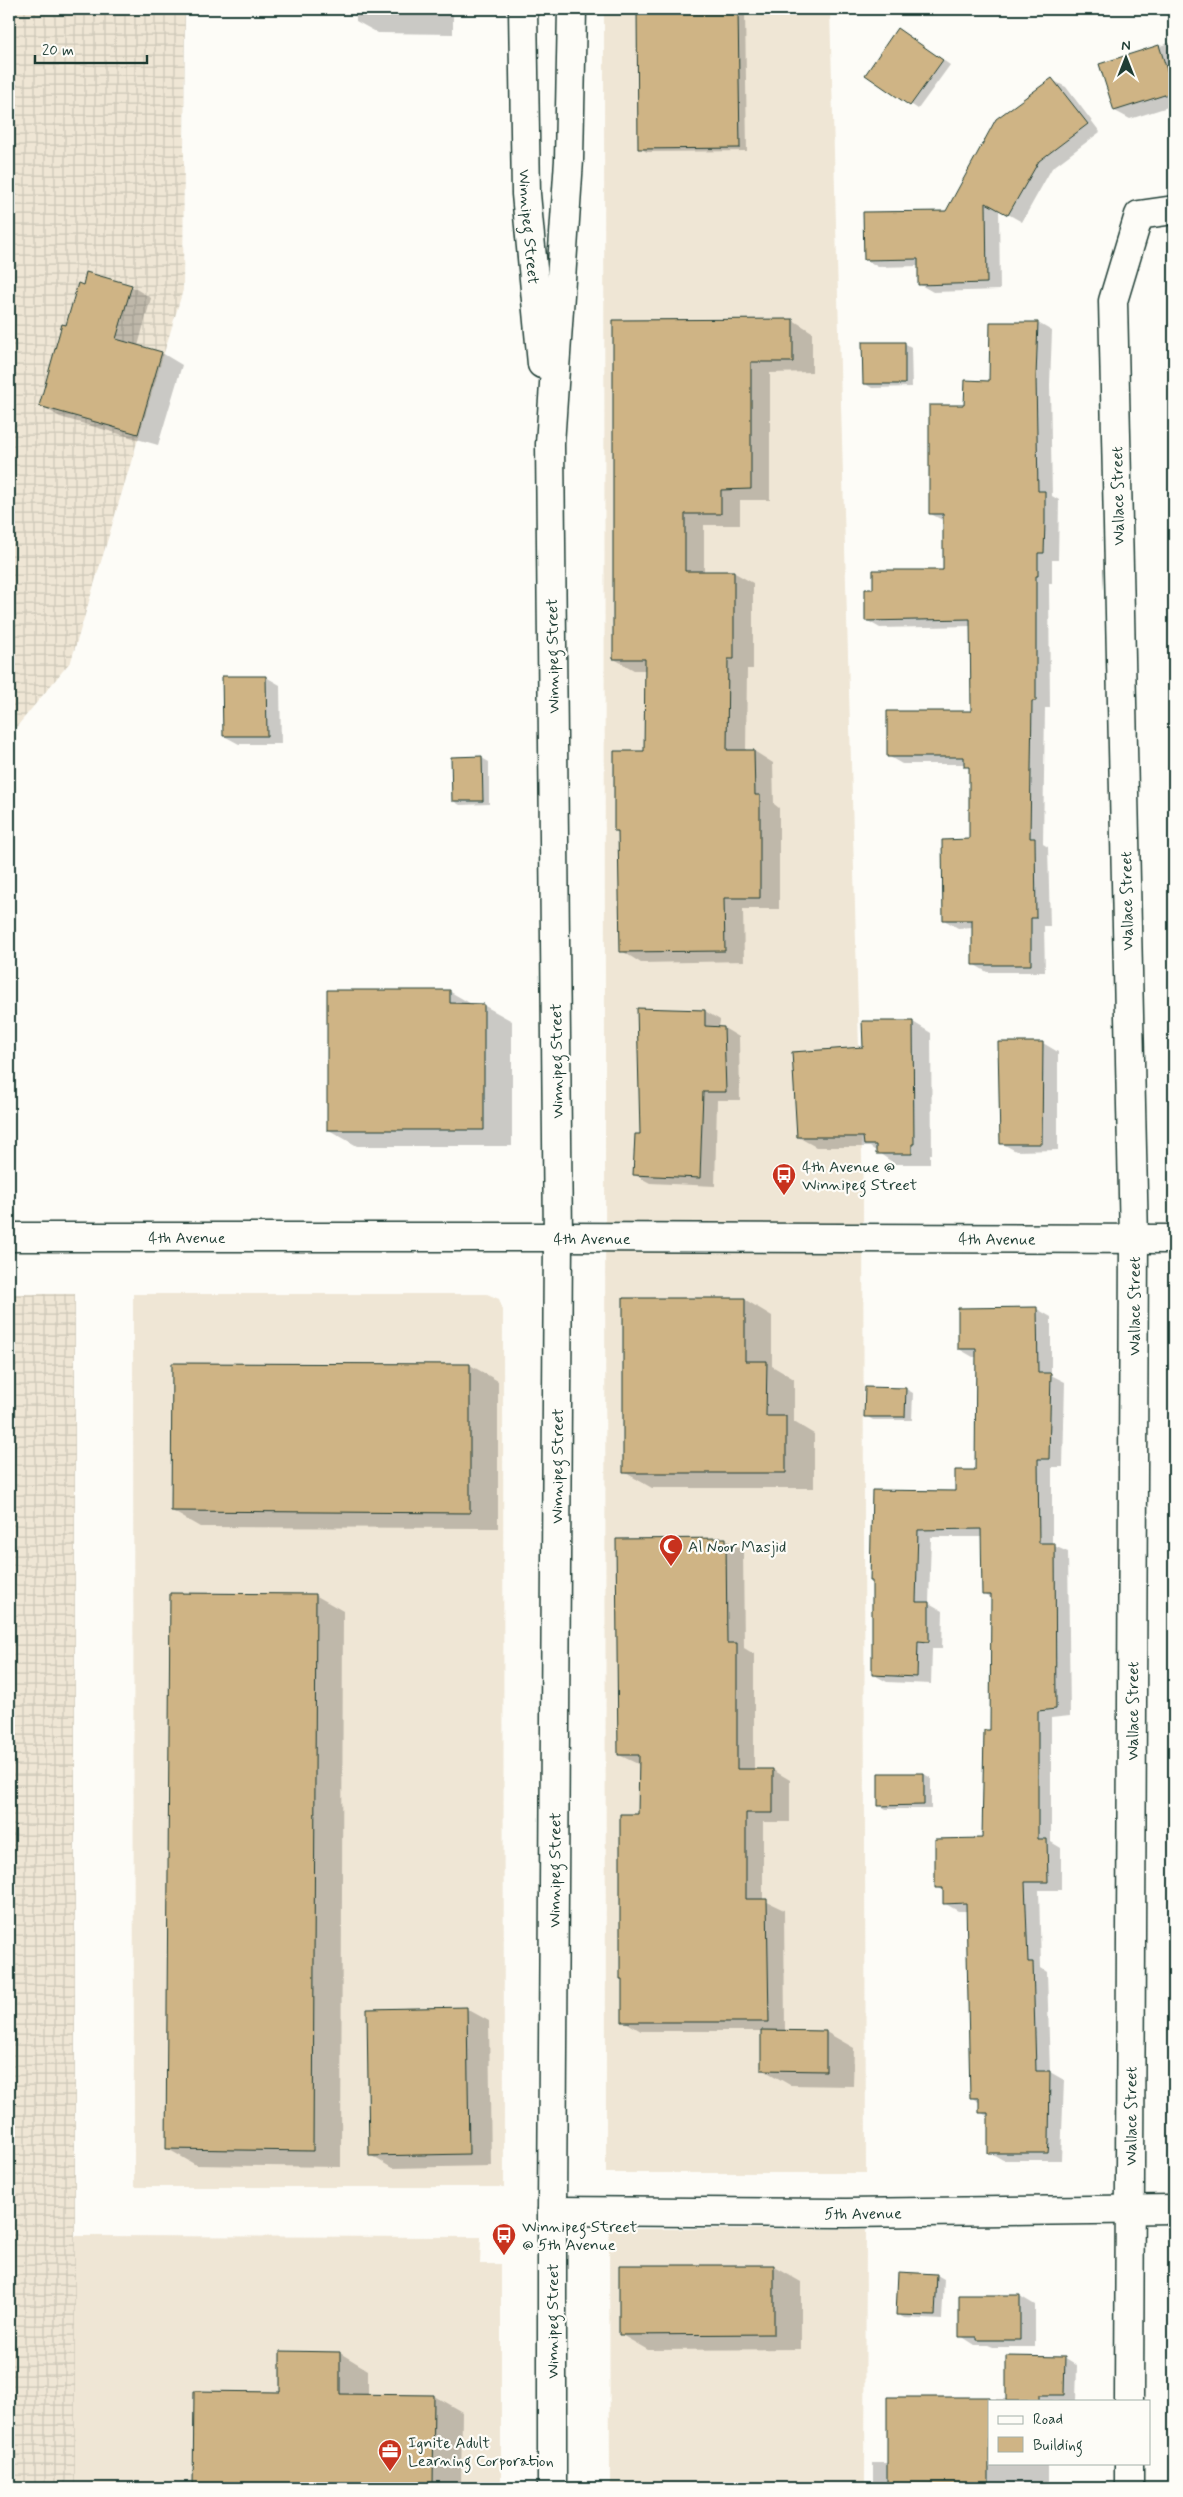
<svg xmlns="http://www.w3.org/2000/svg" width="1183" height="2497" font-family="Mynerve,sans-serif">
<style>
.built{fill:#efe6d5}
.industrial{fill:url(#industrial-grid)}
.shadow{fill:#0003}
.building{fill:#cfb485;stroke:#1f3d34}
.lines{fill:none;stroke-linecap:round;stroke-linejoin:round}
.minor-casing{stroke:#1f3d34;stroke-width:31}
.tertiary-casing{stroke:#1f3d34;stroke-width:31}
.secondary-casing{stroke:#1f3d34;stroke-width:31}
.minor{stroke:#fdfcf7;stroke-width:28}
.tertiary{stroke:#fdfcf7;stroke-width:28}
.secondary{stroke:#fdfcf7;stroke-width:28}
.labels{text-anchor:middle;stroke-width:4.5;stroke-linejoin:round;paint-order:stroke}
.street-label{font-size:16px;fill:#1f3d34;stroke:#fdfcf7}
.poi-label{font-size:16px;fill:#1f3d34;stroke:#fdfcf7;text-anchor:start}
</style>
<defs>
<pattern id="industrial-grid" width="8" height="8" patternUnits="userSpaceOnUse" patternTransform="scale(1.25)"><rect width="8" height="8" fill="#efe6d5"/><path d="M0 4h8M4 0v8" fill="none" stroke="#ccc6b7"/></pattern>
</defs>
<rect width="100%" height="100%" fill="#fdfcf7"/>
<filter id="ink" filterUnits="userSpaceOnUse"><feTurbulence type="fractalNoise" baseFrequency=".02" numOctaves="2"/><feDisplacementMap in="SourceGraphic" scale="10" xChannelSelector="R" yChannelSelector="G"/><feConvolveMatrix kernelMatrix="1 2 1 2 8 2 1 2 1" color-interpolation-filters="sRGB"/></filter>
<g filter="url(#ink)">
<path class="built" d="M 604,9 L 830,9 L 863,1193 L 866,2173 L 606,2173 Z
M 133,1294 L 487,1294 L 499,1299 L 503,1310 L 504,2187 L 134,2187 Z
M 609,2229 L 866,2229 L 865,2488 L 610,2488 Z
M 75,2236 L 481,2237 L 480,2264 L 501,2264 L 501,2488 L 75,2488 Z"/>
<path class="industrial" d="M 9,9 L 185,9 L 183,290 L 71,661 L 9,736 Z
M 9,1294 L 75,1294 L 75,2488 L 9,2488 Z"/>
<path class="shadow" d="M 356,9 L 453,9 L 453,34 L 378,33 L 356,21 Z
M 638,9 L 745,9 L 747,151 L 647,152 L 640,148 Z
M 898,29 L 950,65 L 918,109 L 866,74 Z
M 1169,43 L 1174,43 L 1174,105 L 1130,119 L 1115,111 L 1101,65 Z
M 1052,80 L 1066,87 L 1100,132 L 1052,168 L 1022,222 L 999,209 L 1000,290 L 933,292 L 919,284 L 919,266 L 878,267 L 865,259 L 947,212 Z
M 131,286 L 151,298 L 138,346 L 162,353 L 182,365 L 158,445 L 60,417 L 40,405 L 67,326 Z
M 793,320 L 812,332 L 812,372 L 770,373 L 770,500 L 740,500 L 740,525 L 704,525 L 704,572 L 733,572 L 753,583 L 753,669 L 747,669 L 746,751 L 754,751 L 773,763 L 774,804 L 779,808 L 779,909 L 743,909 L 744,961 L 641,963 L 622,951 L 620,833 L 615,831 L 645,752 L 646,670 L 634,670 L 614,659 L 614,322 Z
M 1038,323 L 1052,331 L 1050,385 L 1052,496 L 1059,500 L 1058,560 L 1052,560 L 1052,583 L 1049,583 L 1050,708 L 1045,708 L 1043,844 L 1048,847 L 1050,926 L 1044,926 L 1045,972 L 987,972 L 973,964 L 973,927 L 958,928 L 944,920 L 971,840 L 971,770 L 965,764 L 902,764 L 888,756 L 973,713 L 972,626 L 880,628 L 866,620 L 874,590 L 944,571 L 944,521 L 931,514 L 965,406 L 991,382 Z
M 904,343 L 911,347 L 912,387 L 872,388 L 864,383 Z
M 266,677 L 280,685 L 281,744 L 239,744 L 224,736 Z
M 482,758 L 489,762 L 489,804 L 460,805 L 453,801 Z
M 449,991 L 473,1005 L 483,1005 L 512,1021 L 512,1146 L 357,1146 L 329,1130 Z
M 705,1011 L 720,1020 L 719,1028 L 724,1028 L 739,1037 L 740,1100 L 717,1100 L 715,1186 L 650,1183 L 635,1175 L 641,1136 Z
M 913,1022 L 931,1033 L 932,1154 L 930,1154 L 930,1164 L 895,1164 L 870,1147 L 816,1147 L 798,1137 L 864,1049 Z
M 1043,1043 L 1058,1052 L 1058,1150 L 1016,1151 L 1001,1143 Z
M 744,1299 L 772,1316 L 772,1366 L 794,1379 L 794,1422 L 814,1434 L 814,1488 L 652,1488 L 624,1472 Z
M 1037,1309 L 1051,1317 L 1051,1375 L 1065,1382 L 1063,1467 L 1052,1467 L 1052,1545 L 1068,1552 L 1070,1716 L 1051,1718 L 1051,1842 L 1061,1848 L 1061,1890 L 1039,1890 L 1041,1968 L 1047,1972 L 1050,2072 L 1064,2080 L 1061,2160 L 1003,2160 L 989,2152 L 989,2117 L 980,2112 L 980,2103 L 971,2097 L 967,1911 L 958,1911 L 944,1903 L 944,1891 L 937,1887 L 983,1840 L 991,1731 L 993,1600 L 983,1594 L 983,1537 L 931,1537 L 929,1603 L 943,1611 L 942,1649 L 932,1649 L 931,1684 L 887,1682 L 874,1675 L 873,1491 L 956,1493 L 976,1471 L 978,1357 L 973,1357 L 959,1349 Z
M 470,1365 L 498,1381 L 498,1528 L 200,1527 L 172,1511 Z
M 906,1389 L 913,1393 L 912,1420 L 873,1420 L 866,1416 Z
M 9,1457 L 10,1458 L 10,1889 L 9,1889 Z
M 726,1540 L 743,1549 L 744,1648 L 754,1654 L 754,1770 L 773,1770 L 790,1780 L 790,1822 L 763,1822 L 763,1900 L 784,1910 L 785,2031 L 826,2032 L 854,2048 L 853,2086 L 790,2085 L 762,2069 L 762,2031 L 641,2031 L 624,2021 L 624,1980 L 621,1979 L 640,1816 L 640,1765 L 619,1755 Z
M 315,1595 L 343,1611 L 341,2167 L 196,2165 L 168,2149 Z
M 924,1774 L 931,1778 L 931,1809 L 886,1809 L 879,1805 Z
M 467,2009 L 489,2021 L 491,2166 L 392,2168 L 370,2155 Z
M 773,2266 L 801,2282 L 801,2349 L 648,2350 L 620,2334 Z
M 937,2275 L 944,2279 L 942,2320 L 904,2318 L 897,2314 Z
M 1020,2296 L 1035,2305 L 1035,2347 L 993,2347 L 988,2345 L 975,2345 L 961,2336 Z
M 281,2353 L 340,2353 L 368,2370 L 368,2395 L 434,2396 L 462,2412 L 461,2488 L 194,2488 L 195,2392 L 281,2393 Z
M 1064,2358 L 1077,2366 L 1076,2401 L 989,2401 L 989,2463 L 1048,2463 L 1048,2488 L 873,2488 L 873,2463 L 888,2463 L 888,2398 L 1007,2399 Z
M 628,2483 L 767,2483 L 776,2488 L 628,2488 Z"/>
<path class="building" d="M 637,9 L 738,9 L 740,148 L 638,149 Z
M 897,28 L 943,60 L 910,106 L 865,75 Z
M 1159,45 L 1174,92 L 1114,111 L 1099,64 Z
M 1052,78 L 1088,124 L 1039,161 L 1008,215 L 986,203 L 987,283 L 918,285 L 918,259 L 864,260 L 863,212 L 946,211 L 996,119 Z
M 86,272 L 132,285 L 116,339 L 162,352 L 138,434 L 39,406 L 62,324 L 66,325 L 78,283 L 83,285 Z
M 793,319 L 793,362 L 751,362 L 751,489 L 721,490 L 721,514 L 685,514 L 685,571 L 734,571 L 734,659 L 728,659 L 727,750 L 754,750 L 755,795 L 760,795 L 760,898 L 724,898 L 725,951 L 620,952 L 618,831 L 614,831 L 614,751 L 644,751 L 645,659 L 613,659 L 613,320 Z
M 990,322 L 1038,322 L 1036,377 L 1038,491 L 1045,491 L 1045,522 L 1044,553 L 1038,553 L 1038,576 L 1036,576 L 1036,701 L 1032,701 L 1030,838 L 1035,838 L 1036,918 L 1031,918 L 1031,965 L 972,965 L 972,920 L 943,920 L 942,840 L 969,839 L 969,767 L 964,767 L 964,757 L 887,757 L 887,711 L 971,711 L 970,619 L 865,621 L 865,589 L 873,589 L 873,570 L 943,570 L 943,514 L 929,514 L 929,405 L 964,405 L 965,380 L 989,381 Z
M 862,342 L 905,342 L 905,384 L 863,384 Z
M 222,676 L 266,676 L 267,736 L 223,736 Z
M 482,756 L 483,801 L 452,801 L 451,757 Z
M 327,990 L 450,990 L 450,1003 L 484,1004 L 484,1130 L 327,1130 Z
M 637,1008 L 705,1010 L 705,1026 L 724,1027 L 726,1092 L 703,1092 L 700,1178 L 633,1175 L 635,1134 L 640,1134 Z
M 862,1021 L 913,1021 L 914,1144 L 912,1144 L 912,1154 L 876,1154 L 876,1145 L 864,1145 L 863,1137 L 797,1137 L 792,1052 L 863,1047 Z
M 998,1042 L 1043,1042 L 1042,1144 L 1000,1144 Z
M 623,1298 L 745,1298 L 745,1361 L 767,1361 L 766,1416 L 786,1416 L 786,1473 L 623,1473 Z
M 1037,1307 L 1038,1373 L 1051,1373 L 1049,1459 L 1038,1459 L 1039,1543 L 1055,1543 L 1056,1709 L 1038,1711 L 1038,1839 L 1047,1839 L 1048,1882 L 1025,1882 L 1028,1962 L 1033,1962 L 1036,2071 L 1050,2071 L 1049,2142 L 1048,2153 L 988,2153 L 988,2113 L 979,2113 L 979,2098 L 970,2098 L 966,1903 L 943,1904 L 943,1888 L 935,1888 L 935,1839 L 982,1838 L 984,1730 L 990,1730 L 991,1595 L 982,1595 L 981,1529 L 918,1530 L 916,1602 L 929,1602 L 929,1642 L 918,1641 L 917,1677 L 872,1675 L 872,1581 L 870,1581 L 872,1490 L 955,1491 L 955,1470 L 975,1470 L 976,1349 L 958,1349 L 958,1308 Z
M 172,1363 L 470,1364 L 470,1513 L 171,1511 Z
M 865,1387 L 906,1388 L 905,1417 L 864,1417 Z
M 726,1538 L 727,1643 L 737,1643 L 737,1769 L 773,1769 L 773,1813 L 746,1813 L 746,1899 L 767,1899 L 769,2022 L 622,2022 L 622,1979 L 620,1979 L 620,1814 L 638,1814 L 639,1755 L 618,1755 L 616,1539 Z
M 170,1593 L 316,1594 L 313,2151 L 166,2149 Z
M 878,1773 L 924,1773 L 924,1805 L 878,1806 Z
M 467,2007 L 469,2154 L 369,2156 L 367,2009 Z
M 761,2030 L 826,2031 L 826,2071 L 761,2070 Z
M 619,2265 L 774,2265 L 774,2334 L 619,2335 Z
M 898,2272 L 937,2274 L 935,2316 L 896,2315 Z
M 959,2295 L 1020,2295 L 1020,2340 L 977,2340 L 977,2337 L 959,2337 Z
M 280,2351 L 340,2352 L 340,2394 L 434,2395 L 433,2488 L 193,2488 L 194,2391 L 280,2392 Z
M 1006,2356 L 1065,2357 L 1064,2395 L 1039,2395 L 1039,2401 L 1006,2401 Z
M 887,2397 L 989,2397 L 989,2488 L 887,2488 Z"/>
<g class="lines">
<g class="minor-casing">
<g id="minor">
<path id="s1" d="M 9,1237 L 558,1237"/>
<path id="s2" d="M 552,2211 L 846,2213 L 1174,2209"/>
<path id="s3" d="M 1129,2401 L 1134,1239 L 1113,301 L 1139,215 L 1174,210"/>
<path d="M 1129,2463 L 1129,2488"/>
</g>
</g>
<g class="tertiary-casing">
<g id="tertiary">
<path id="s4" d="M 558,1237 L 1174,1239"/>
</g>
</g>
<g class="secondary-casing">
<g id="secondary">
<path id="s5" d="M 523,9 L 526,194 L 542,364"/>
<path id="s6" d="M 552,2488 L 552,2211 L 558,1237 L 550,444 L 569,160 L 572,9"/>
</g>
</g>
<use href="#minor" class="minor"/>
<use href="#tertiary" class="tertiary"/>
<use href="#secondary" class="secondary"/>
</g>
</g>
<defs>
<g id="bus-pin" transform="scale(1.25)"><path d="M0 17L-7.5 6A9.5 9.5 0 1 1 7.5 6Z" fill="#c8321e" stroke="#fdfcf7"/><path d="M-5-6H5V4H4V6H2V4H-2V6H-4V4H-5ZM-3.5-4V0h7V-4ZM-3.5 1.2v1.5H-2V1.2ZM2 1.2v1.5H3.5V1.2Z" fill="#fff"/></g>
<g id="mosque-pin" transform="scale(1.25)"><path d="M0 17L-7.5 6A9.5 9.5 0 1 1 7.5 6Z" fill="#c8321e" stroke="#fdfcf7"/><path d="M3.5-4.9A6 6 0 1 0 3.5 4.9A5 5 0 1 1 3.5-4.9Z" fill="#fff"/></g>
<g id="office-pin" transform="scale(1.25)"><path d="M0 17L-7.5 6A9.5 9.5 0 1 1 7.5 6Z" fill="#c8321e" stroke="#fdfcf7"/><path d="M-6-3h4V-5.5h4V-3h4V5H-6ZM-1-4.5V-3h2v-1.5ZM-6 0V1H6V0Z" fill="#fff"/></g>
</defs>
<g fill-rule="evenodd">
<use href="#bus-pin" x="784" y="1175"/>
<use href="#mosque-pin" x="671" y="1546"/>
<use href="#bus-pin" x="504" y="2235"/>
<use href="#office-pin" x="390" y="2451"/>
</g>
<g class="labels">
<g class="street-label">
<text dy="6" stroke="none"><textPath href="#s5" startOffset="218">Winnipeg Street</textPath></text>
<text transform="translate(1117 496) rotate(-91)" y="6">Wallace Street</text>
<text transform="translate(552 656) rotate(-91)" y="6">Winnipeg Street</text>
<text transform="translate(1126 901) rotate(-91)" y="6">Wallace Street</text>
<text transform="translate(556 1061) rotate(-91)" y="6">Winnipeg Street</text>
<text dy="6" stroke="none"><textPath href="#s1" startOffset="178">4th Avenue</textPath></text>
<text x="592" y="1244">4th Avenue</text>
<text dy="6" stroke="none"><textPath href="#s4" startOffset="439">4th Avenue</textPath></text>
<text dy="6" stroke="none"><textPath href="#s3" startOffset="1095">Wallace Street</textPath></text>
<text dy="6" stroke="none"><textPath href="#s6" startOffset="1022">Winnipeg Street</textPath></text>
<text dy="6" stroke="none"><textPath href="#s3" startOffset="690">Wallace Street</textPath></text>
<text dy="6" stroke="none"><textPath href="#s6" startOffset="618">Winnipeg Street</textPath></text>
<text dy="6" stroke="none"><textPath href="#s3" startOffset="285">Wallace Street</textPath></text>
<text dy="6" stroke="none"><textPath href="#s2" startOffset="311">5th Avenue</textPath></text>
<text transform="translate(552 2321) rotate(-90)" y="6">Winnipeg Street</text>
</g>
<g class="poi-label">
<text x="802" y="1172">4th Avenue @<tspan x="802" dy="18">Winnipeg Street</tspan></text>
<text x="688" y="1552">Al Noor Masjid</text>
<text x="522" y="2232">Winnipeg Street<tspan x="522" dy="18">@ 5th Avenue</tspan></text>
<text x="408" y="2448">Ignite Adult<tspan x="408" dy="18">Learning Corporation</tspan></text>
</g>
</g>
<rect width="1183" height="2497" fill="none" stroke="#fdfcf7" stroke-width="30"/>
<rect x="15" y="15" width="1153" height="2467" fill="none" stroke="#1f3d34" stroke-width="2" filter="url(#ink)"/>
<rect x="988" y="2400" width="162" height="65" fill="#fdfcf7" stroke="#a4b0a9"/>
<rect x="998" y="2416" width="25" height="8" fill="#fdfcf7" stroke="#a4b0a9"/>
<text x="1033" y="2424" font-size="15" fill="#1f3d34">Road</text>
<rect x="998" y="2437" width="25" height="15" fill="#cfb485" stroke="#a4b0a9"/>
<text x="1033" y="2450" font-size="15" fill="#1f3d34">Building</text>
<g transform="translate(1126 58)" stroke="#fdfcf7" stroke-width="4" paint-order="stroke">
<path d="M0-4L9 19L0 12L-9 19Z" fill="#1f3d34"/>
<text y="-8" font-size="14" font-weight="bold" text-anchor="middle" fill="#1f3d34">N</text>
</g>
<path d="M35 55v8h112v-8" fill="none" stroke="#1f3d34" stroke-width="2.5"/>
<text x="42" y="55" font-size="15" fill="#1f3d34" stroke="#fdfcf7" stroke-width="4" paint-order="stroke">20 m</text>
</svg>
